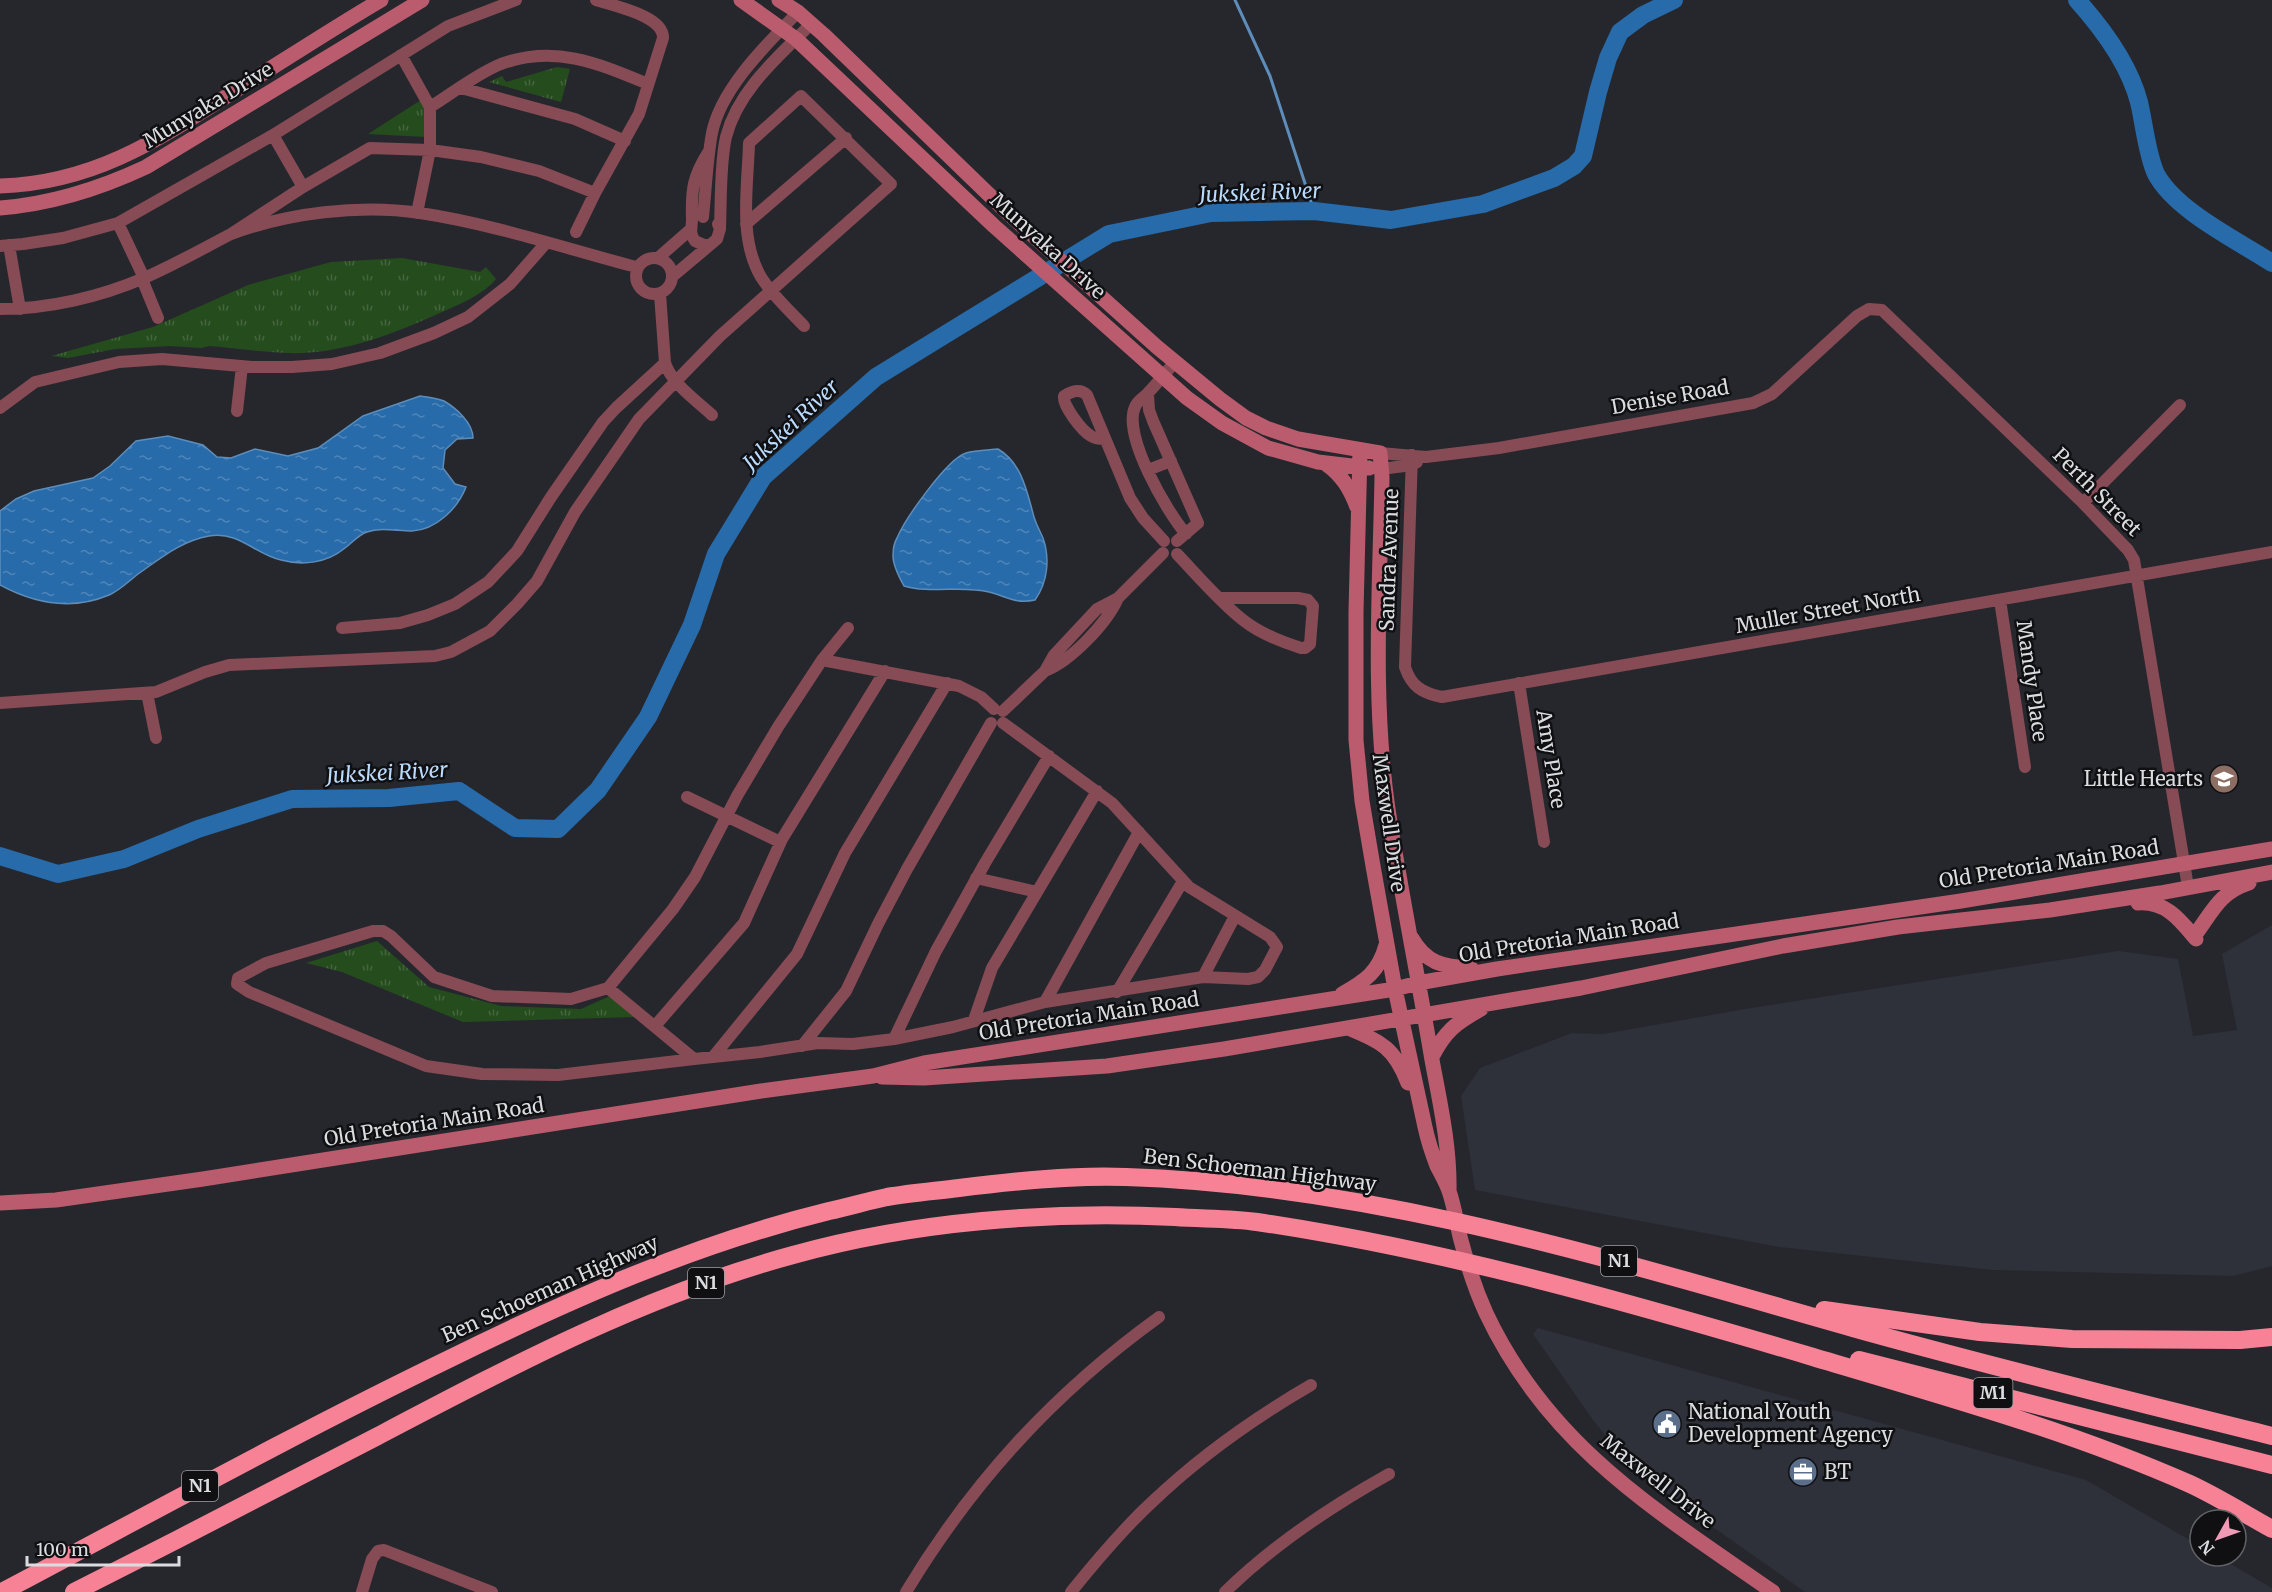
<svg xmlns="http://www.w3.org/2000/svg" width="2272" height="1592" font-family="Merriweather,serif">
<style>
.built{fill:#2e303a}
.park{fill:url(#park-tufts)}
.water{fill:url(#water-ripples);stroke:#5d8dba;stroke-width:1.5}
.lines{fill:none;stroke-linecap:round;stroke-linejoin:round}
.stream{stroke:#5d8dba;stroke-width:3}
.river{stroke:#276baa;stroke-width:18}
.street{stroke:#864b54;stroke-width:12}
.secondary{stroke:#ba5c6d;stroke-width:15}
.highway{stroke:#f78296;stroke-width:18}
.labels{text-anchor:middle;stroke-width:5;stroke-linejoin:round;paint-order:stroke}
.shield{fill:#101013;stroke:#9e9fa2;stroke-width:1.5}
.shield-label{font-size:18px;font-weight:bold;fill:#dbdce0}
.street-label{font-size:20px;fill:#dbdce0;stroke:#101013}
.poi-label{font-size:20px;fill:#dbdce0;stroke:#101013;text-anchor:start}
.water-label{font-size:21px;font-style:italic;fill:#badbfe;stroke:#101013}
</style>
<defs>
<pattern id="park-tufts" width="24" height="20" patternUnits="userSpaceOnUse" patternTransform="scale(1.5)"><rect width="24" height="20" fill="#254c1d"/><path d="M3 7l-1-3M5 7V3M7 7l1-3M15 17l-1-3M17 17v-4M19 17l1-3" fill="none" stroke="#44653e"/></pattern>
<pattern id="water-ripples" width="26" height="14" patternUnits="userSpaceOnUse" patternTransform="scale(1.5)"><rect width="26" height="14" fill="#276baa"/><path d="M2 4q2-2 4 0t4 0M15 11q2-2 4 0t4 0" fill="none" stroke="#5086b9"/></pattern>
</defs>
<rect width="100%" height="100%" fill="#26272d"/>
<path class="built" d="M 2272,925 L 2272,1266 L 2233,1276 L 1993,1270 L 1779,1247 L 1475,1190 L 1461,1096 L 1480,1068 L 1572,1033 L 1603,1034 L 1751,1008 L 2118,951 L 2178,959 L 2193,1036 L 2237,1030 L 2222,954 Z
M 1538,1328 L 2086,1480 L 2200,1546 L 2200,1556 L 2217,1556 L 2272,1588 L 2272,1592 L 1805,1592 L 1635,1472 L 1593,1420 L 1533,1334 Z"/>
<path class="park" d="M 557,67 L 570,69 L 561,102 L 489,82 L 502,76 L 506,82 Z
M 421,100 L 427,109 L 426,137 L 368,134 Z
M 402,258 L 480,272 L 486,267 L 496,279 C 483,295 460,304 442,312 C 394,334 340,355 287,353 C 261,352 235,348 209,346 L 201,348 L 170,346 L 115,349 L 68,358 L 51,356 L 153,327 L 248,285 L 331,262 Z
M 377,941 L 429,987 L 501,1006 L 581,1009 L 610,996 L 634,1017 L 463,1022 L 342,972 L 306,963 Z"/>
<path class="water" d="M 420,396 C 428,397 437,398 444,401 C 456,408 473,423 473,438 L 457,439 L 445,450 L 443,468 L 455,484 L 466,487 C 458,508 436,530 412,531 C 397,531 381,527 367,532 C 358,535 352,543 345,548 C 327,563 303,566 281,560 C 254,554 240,531 209,536 C 181,541 161,558 138,574 C 129,581 119,591 109,595 C 71,611 35,604 0,585 L 0,511 L 16,499 L 34,491 L 93,478 L 110,466 L 136,441 L 168,436 L 203,445 L 217,457 L 231,458 L 255,449 L 288,456 L 318,448 L 363,416 Z
M 998,449 C 1022,463 1027,492 1034,517 C 1036,524 1040,531 1043,538 C 1050,558 1048,582 1035,600 C 1015,604 1008,597 989,592 C 961,585 931,594 904,586 C 899,577 893,566 893,556 C 893,550 894,543 897,538 C 905,519 947,459 966,453 C 975,450 988,450 998,449 Z"/>
<g class="lines">
<path class="stream" d="M 1235,0 L 1270,76 L 1314,211"/>
<path class="river" d="M 2077,0 C 2103,29 2129,64 2139,102 C 2144,123 2147,155 2156,174 C 2176,211 2237,240 2272,263
M 0,856 L 58,874 L 124,859 L 198,829 L 292,799 L 389,798 L 459,791 L 515,828 L 558,829 L 598,790 L 648,717 L 692,625 L 716,554 L 763,477 L 876,377 L 1109,234 L 1211,213 L 1314,211 L 1391,220 L 1483,204 L 1554,178 L 1574,166 L 1583,156 L 1598,92 L 1608,58 L 1620,32 L 1643,15 L 1674,0"/>
<path class="street" d="M 401,55 L 430,107 L 430,150 L 417,213
M 461,88 L 575,119 L 625,141
M 430,107 C 453,93 476,74 501,64 C 555,44 600,64 648,84
M 273,135 L 303,187
M 595,193 L 539,171 L 481,157 L 430,150 L 370,148 L 303,187 L 231,234 C 288,213 359,204 420,213 C 493,224 564,248 636,267
M 703,217 C 706,189 707,160 712,133 C 721,88 767,44 798,12
M 118,223 L 144,278 L 144,284 L 158,318
M 746,224 L 846,138
M 720,229 C 721,202 720,163 726,137 C 738,90 779,56 811,24
M 576,232 L 595,193 L 639,114 L 663,38 C 664,16 614,6 596,0
M 9,245 L 20,309
M 709,245 L 704,245 L 695,241 C 689,233 692,228 692,219 C 691,189 693,176 709,151
M 0,246 L 23,244 L 63,238 L 118,223 L 273,135 L 448,26 L 516,0
M636 276a18 18 0 1 1 36 0a18 18 0 1 1-36 0Z
M 658,258 L 691,229
M 673,276 L 717,239 L 720,229 L 718,224
M 660,294 L 665,363 C 672,384 696,400 712,415
M 0,309 C 48,309 100,297 144,278 C 174,265 202,249 231,234
M 1175,362 C 1166,372 1157,384 1147,394 C 1143,398 1137,401 1135,407 C 1122,435 1167,512 1186,534
M 1148,394 L 1149,410 L 1153,421 L 1198,523 L 1177,541
M 0,408 L 35,382 L 119,362 L 162,359 L 252,367 L 292,367 L 332,364 L 380,353 L 434,333 L 468,317 L 510,284 L 546,243
M 237,411 L 242,366
M 1105,439 C 1100,439 1095,439 1091,436 C 1082,431 1062,405 1064,396 C 1072,391 1080,388 1087,395 L 1130,498 L 1143,518 L 1164,541
M 1380,453 L 1426,457 L 1499,448 L 1753,403 L 1772,394 L 1857,316 L 1869,309 L 1882,310 L 2083,503 L 2128,550 L 2134,560 L 2188,887
M 1412,455 L 1405,667 C 1411,686 1422,693 1442,697 L 2272,552
M 1381,469 L 1412,465 L 1417,462
M 1148,470 L 1171,461
M 2083,503 L 2180,405
M 1177,554 C 1198,576 1219,601 1243,620 C 1258,632 1282,642 1301,648 L 1305,648 L 1310,644 L 1313,606 L 1308,600 L 1298,598 L 1220,598
M 2000,600 L 2025,767
M 342,628 L 400,623 L 428,615 L 455,604 L 488,582 L 517,551 L 551,497 L 603,422 L 616,408 L 665,363
M 822,660 L 959,686 L 981,697 L 994,709
M 1045,671 C 1071,661 1107,623 1118,598
M 1519,683 L 1544,842
M 147,693 L 156,738
M 0,703 L 156,692 L 205,672 L 229,665 L 435,656 L 451,652 L 490,631 L 517,604 L 537,581 L 575,512 L 639,419 L 720,336 L 891,184 L 801,96 L 749,143 C 748,186 738,238 761,277 C 772,295 790,311 804,326
M 1003,711 L 1045,671 L 1054,655 L 1097,609 L 1118,598 L 1163,553
M 687,797 L 780,842
M 976,878 L 1037,892
M 1203,977 L 1235,916
M 608,988 L 694,1059 L 760,1052 L 818,1043 L 853,1044 L 894,1039 L 953,1027 L 1045,1002 L 1203,977 L 1248,979 L 1258,977 L 1265,970 L 1277,947 L 1270,937 L 1189,887 L 1112,803 L 1003,723
M 1117,992 L 1183,881
M 1045,1002 L 1139,832
M 974,1020 L 992,968 L 1097,791
M 655,1026 L 744,923 L 782,839 L 885,671
M 894,1039 L 936,951 L 985,863 L 1049,756
M 802,1046 L 846,991 L 878,924 L 907,869 L 991,723
M 713,1057 L 797,954 L 845,853 L 947,683
M 694,1059 L 558,1075 L 482,1074 L 426,1066 L 249,992 L 237,984 L 238,978 L 266,963 L 373,931 L 383,931 L 391,936 L 434,977 L 492,996 L 571,999 L 608,988 L 673,909 L 695,877 L 737,796 L 778,727 L 822,660 L 848,628
M 362,1592 L 372,1559 L 378,1551 L 384,1550 L 492,1592
M 906,1592 C 973,1481 1054,1393 1159,1317
M 1071,1592 C 1096,1561 1122,1530 1151,1503 C 1199,1457 1254,1418 1311,1385
M 1225,1592 C 1274,1544 1330,1507 1389,1474"/>
<path class="secondary" d="M 741,0 L 796,39 L 994,226 L 1187,398 L 1222,423 L 1268,448 L 1318,462 L 1369,468
M 779,0 L 798,12 L 824,35 L 1009,214 L 1157,347 L 1220,399 L 1246,418 L 1266,428 L 1298,439 L 1380,453 L 1382,477 C 1380,587 1372,700 1388,809 C 1401,893 1418,976 1432,1060 C 1440,1103 1450,1147 1449,1191
M 0,186 C 92,183 155,142 230,94 C 280,63 330,30 381,0
M 0,208 C 52,204 99,189 146,167 L 422,0
M 1360,451 L 1356,612 L 1356,740 L 1362,801 L 1373,866 L 1395,989 L 1425,1127 C 1428,1141 1432,1153 1437,1166 C 1441,1174 1446,1182 1449,1191 C 1455,1208 1457,1227 1462,1244 C 1468,1267 1476,1291 1486,1313 C 1549,1447 1657,1511 1773,1592
M 1326,464 C 1342,475 1350,489 1357,507
M 2138,903 C 2166,901 2180,920 2196,939
M 2195,935 C 2213,911 2219,893 2249,883
M 1411,937 C 1426,963 1442,967 1471,968
M 1342,994 C 1365,981 1379,972 1386,945
M 1348,1028 C 1381,1042 1394,1047 1408,1083
M 1432,1057 C 1445,1031 1456,1023 1481,1009
M 882,1077 L 924,1078 L 1107,1066 L 1224,1049 L 1581,988 L 1783,946 L 1898,927 L 2050,910 L 2160,893 L 2272,872
M 0,1203 L 56,1200 L 203,1179 L 761,1091 L 873,1076 L 924,1063 L 1395,989 L 1418,983 L 1497,969 L 1961,901 L 2272,849"/>
<path class="highway" d="M 1824,1310 L 1980,1332 L 2072,1339 L 2240,1340 L 2272,1337
M 1859,1360 L 2272,1465
M 2,1592 C 151,1513 298,1432 449,1359 C 573,1298 695,1244 829,1211 C 848,1207 868,1201 887,1197 C 911,1193 935,1191 959,1188 C 1014,1181 1071,1175 1126,1177 C 1375,1185 1616,1261 1853,1328 C 1992,1367 2132,1401 2272,1436
M 74,1592 C 175,1541 276,1489 376,1437 C 511,1366 645,1295 793,1255 C 915,1221 1049,1211 1175,1217 C 1202,1219 1230,1218 1257,1222 C 1446,1250 1631,1303 1813,1357 C 1940,1395 2068,1430 2190,1484 C 2218,1497 2245,1514 2272,1529"/>
</g>
<defs>
<g id="school-disc" transform="scale(1.5)"><circle r="9.5" fill="#8d6e63" stroke="#101013"/><path d="M0-5L7-2L0 1L-7-2ZM-4 1L0 2.5L4 1V4Q0 6-4 4Z" fill="#fff"/></g>
<g id="civic-disc" transform="scale(1.5)"><circle r="9.5" fill="#5c6f8a" stroke="#101013"/><path d="M-.6-6.5H3V-4.5H.6V-3L4-1V1h2V6H-6V1h2V-1L-.6-3ZM-1.2 2.5V6h2.4V2.5Z" fill="#fff"/></g>
<g id="office-disc" transform="scale(1.5)"><circle r="9.5" fill="#5c6f8a" stroke="#101013"/><path d="M-6-3h4V-5.5h4V-3h4V5H-6ZM-1-4.5V-3h2v-1.5ZM-6 0V1H6V0Z" fill="#fff"/></g>
</defs>
<g fill-rule="evenodd">
<use href="#school-disc" x="2224" y="779"/>
<use href="#civic-disc" x="1667" y="1424"/>
<use href="#office-disc" x="1803" y="1472"/>
</g>
<g class="labels">
<g class="shield">
<rect x="1601" y="1246" width="36" height="30" rx="4.5"/>
<rect x="688" y="1268" width="36" height="30" rx="4.5"/>
<rect x="1973.5" y="1378" width="39" height="30" rx="4.5"/>
<rect x="182" y="1471" width="36" height="30" rx="4.5"/>
</g>
<g class="shield-label">
<text x="1619" y="1267">N1</text>
<text x="706" y="1289">N1</text>
<text x="1993" y="1399">M1</text>
<text x="200" y="1492">N1</text>
</g>
<g class="street-label">
<text transform="translate(208 105) rotate(-31)" y="7">Munyaka Drive</text>
<text transform="translate(1048 246) rotate(42)" y="7">Munyaka Drive</text>
<text transform="translate(1670 397) rotate(-10)" y="7">Denise Road</text>
<text transform="translate(2097 492) rotate(45)" y="7">Perth Street</text>
<text transform="translate(1389 560) rotate(-88)" y="7">Sandra Avenue</text>
<text transform="translate(1828 610) rotate(-10)" y="7">Muller Street North</text>
<text transform="translate(2032 681) rotate(82)" y="7">Mandy Place</text>
<text transform="translate(1551 759) rotate(81)" y="7">Amy Place</text>
<text transform="translate(1389 823) rotate(82)" y="7">Maxwell Drive</text>
<text transform="translate(2049 864) rotate(-9)" y="7">Old Pretoria Main Road</text>
<text transform="translate(1569 938) rotate(-9)" y="7">Old Pretoria Main Road</text>
<text transform="translate(1089 1016) rotate(-9)" y="7">Old Pretoria Main Road</text>
<text transform="translate(434 1122) rotate(-9)" y="7">Old Pretoria Main Road</text>
<text transform="translate(1260 1170) rotate(7)" y="7">Ben Schoeman Highway</text>
<text transform="translate(550 1289) rotate(-24)" y="7">Ben Schoeman Highway</text>
<text transform="translate(1658 1481) rotate(38)" y="7">Maxwell Drive</text>
</g>
<g class="poi-label">
<text x="2203" y="786" text-anchor="end">Little Hearts</text>
<text x="1688" y="1419">National Youth<tspan x="1688" dy="23">Development Agency</tspan></text>
<text x="1824" y="1479">BT</text>
</g>
<g class="water-label">
<text transform="translate(1260 193) rotate(-2)" y="7">Jukskei River</text>
<text transform="translate(791 425) rotate(-43)" y="7">Jukskei River</text>
<text transform="translate(387 773) rotate(-3)" y="7">Jukskei River</text>
</g>
</g>
<g transform="translate(2218 1538) rotate(230)"><circle r="28" fill="#101013" stroke="#616265" stroke-width="1.5"/>
<path d="M0-4.5L10 22L0 15L-10 22Z" fill="#f09ab6"/>
<text y="-9" font-size="16" font-weight="bold" text-anchor="middle" fill="#dbdce0">N</text>
</g>
<path d="M27 1556v9h152v-9" fill="none" stroke="#dbdce0" stroke-width="3"/>
<text x="36" y="1556" font-size="18" fill="#dbdce0" stroke="#101013" stroke-width="4.5" paint-order="stroke">100 m</text>
</svg>
